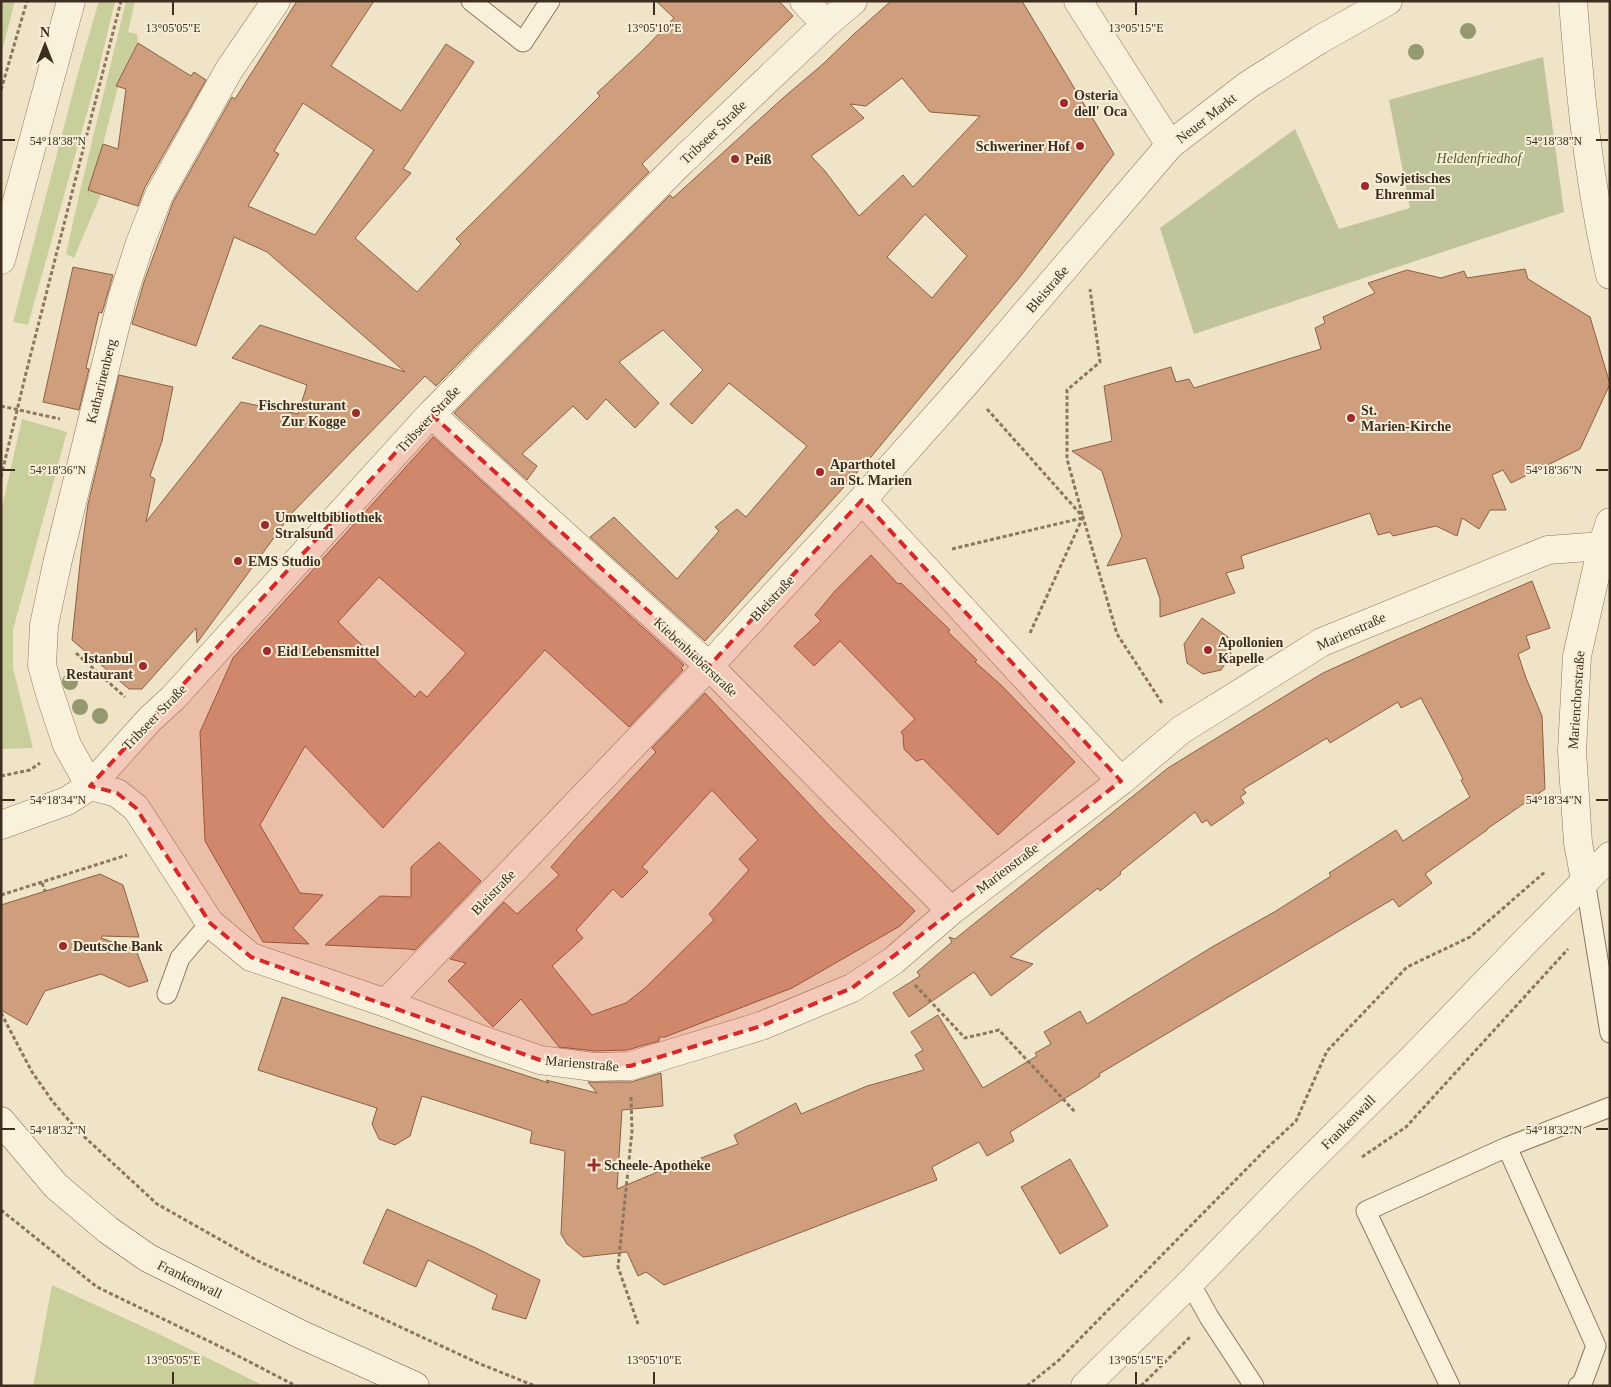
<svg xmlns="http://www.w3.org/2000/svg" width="1611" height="1387" font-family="'Times New Roman',serif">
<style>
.green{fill:#c9cf9b}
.cemetery{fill:#bfc49a}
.building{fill:#cf9f7d;stroke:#8d5f41;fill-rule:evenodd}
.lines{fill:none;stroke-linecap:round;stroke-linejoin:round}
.service-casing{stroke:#8d765c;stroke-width:21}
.minor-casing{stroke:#8d765c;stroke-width:29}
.tertiary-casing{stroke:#8d765c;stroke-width:29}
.secondary-casing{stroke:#6f573f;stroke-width:29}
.path{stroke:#8d765c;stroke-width:3;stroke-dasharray:4 2.5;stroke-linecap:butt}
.service{stroke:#faf1dc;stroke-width:19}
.minor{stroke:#faf1dc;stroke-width:28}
.tertiary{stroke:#faf1dc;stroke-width:28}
.secondary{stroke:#faf1dc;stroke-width:28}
.tree{fill:#96986f}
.marked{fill:#d62828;fill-opacity:0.2;stroke:#d62828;stroke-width:4;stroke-dasharray:10 6;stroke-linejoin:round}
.ticks{fill:none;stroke:#3d2e20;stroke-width:2}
.poi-dot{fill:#9e2a2b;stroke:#f7eed8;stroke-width:2}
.labels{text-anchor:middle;stroke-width:4;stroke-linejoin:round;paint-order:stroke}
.poi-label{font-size:14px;font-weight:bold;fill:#3d2e20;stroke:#f7eed8;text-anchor:start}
.street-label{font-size:14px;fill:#3d2e20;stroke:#f7eed8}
.park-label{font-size:14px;font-style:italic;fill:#4d5a26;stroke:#f7eed8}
.ticks-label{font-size:12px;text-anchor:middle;fill:#3d2e20;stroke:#f7eed8;stroke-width:4;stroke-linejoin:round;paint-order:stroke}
</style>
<rect width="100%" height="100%" fill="#f0e4c8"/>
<path class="green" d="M 1,1 L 15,1 L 1,55 Z
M 99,1 L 115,1 L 97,77 L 28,325 L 13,322 L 78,73 Z
M 126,1 L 135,1 L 128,32 L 137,34 L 138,43 L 120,79 L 103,144 L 88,190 L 101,194 L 74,258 L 66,254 L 80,191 Z
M 22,419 L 67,432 L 13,630 L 13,668 L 33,748 L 1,749 L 1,512 Z
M 52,1285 L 159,1334 L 264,1386 L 33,1386 Z"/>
<path class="cemetery" d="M 1543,57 L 1564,212 L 1194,334 L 1160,228 L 1295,129 L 1339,229 L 1410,208 L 1389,100 Z"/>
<path class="building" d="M 297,1 L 374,1 L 331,66 L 401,111 L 446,44 L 474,62 L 403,169 L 411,173 L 355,238 L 417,292 L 461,244 L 456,239 L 600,96 L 597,93 L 643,50 L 674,18 L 656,1 L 779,1 L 793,16 L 642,164 L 649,172 L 436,386 L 425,376 L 292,513 L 197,643 L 196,628 L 142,689 L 129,689 L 72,640 L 81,554 L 88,504 L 119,375 L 173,387 L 162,441 L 150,476 L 155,479 L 146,522 L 241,402 L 298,414 L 307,385 L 232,358 L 260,325 L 405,372 L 267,252 L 234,237 L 196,346 L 132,324 L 144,282 L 173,202 L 232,97 L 235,99 ZM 303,103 L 374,150 L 315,235 L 248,206 L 279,154 L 274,151 Z
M 891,1 L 1022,1 L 1114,154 L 1019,278 L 871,457 L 705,641 L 590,537 L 614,517 L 677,579 L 719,531 L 715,527 L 737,509 L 746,517 L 807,446 L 729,383 L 692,424 L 670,404 L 703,370 L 663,330 L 619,362 L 659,403 L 635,428 L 606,399 L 587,420 L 573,406 L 522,454 L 537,466 L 527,480 L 454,413 L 670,195 L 673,198 L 783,98 L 823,64 L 854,34 ZM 902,78 L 930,112 L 980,116 L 913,187 L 903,175 L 859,216 L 825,171 L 811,156 L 864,118 L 850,104 L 866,106 ZM 925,214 L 967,256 L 932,298 L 887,257 Z
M 138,43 L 191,76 L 194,72 L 206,80 L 145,187 L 138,206 L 88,190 L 103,144 L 118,149 L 126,89 L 116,86 Z
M 73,267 L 113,275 L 102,313 L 99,312 L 86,368 L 89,369 L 79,410 L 43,402 Z
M 1525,269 L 1528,279 L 1590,317 L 1610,384 L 1580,449 L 1511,483 L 1503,470 L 1492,475 L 1506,510 L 1490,510 L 1479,529 L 1462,518 L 1457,536 L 1436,526 L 1393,536 L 1390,532 L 1378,535 L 1370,513 L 1241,556 L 1244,568 L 1226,573 L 1235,593 L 1160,617 L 1160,599 L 1146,558 L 1107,566 L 1122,536 L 1102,471 L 1072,451 L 1112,441 L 1104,386 L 1171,367 L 1176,382 L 1189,379 L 1194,388 L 1321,349 L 1315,328 L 1325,323 L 1323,317 L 1375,293 L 1368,283 L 1407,270 L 1441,278 L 1464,271 L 1467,278 Z
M 433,437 L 684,665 L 681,668 L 683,670 L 629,727 L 545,650 L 383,828 L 305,746 L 260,825 L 300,893 L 323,895 L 293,928 L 309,944 L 263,942 L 205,841 L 200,732 L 233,658 ZM 379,577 L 466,653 L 427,697 L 420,691 L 415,697 L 366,651 L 367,650 L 338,622 Z
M 871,555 L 898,584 L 901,583 L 950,630 L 948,632 L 977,660 L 975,662 L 1001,685 L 1075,762 L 998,835 L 923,759 L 916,761 L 904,749 L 903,735 L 901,732 L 915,719 L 840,641 L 814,666 L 794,646 L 821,621 L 815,615 L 835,591 Z
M 1532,581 L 1550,628 L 1526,636 L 1530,648 L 1518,654 L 1526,678 L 1542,716 L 1545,789 L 1487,829 L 1487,830 L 1425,874 L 1432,883 L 1399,907 L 1393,899 L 1099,1074 L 1100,1076 L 1085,1086 L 1010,1132 L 1014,1141 L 987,1156 L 979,1142 L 932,1167 L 937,1180 L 664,1285 L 646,1272 L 638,1276 L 627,1252 L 583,1257 L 567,1244 L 561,1234 L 565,1151 L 530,1143 L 532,1131 L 422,1096 L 410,1136 L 395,1145 L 379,1139 L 372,1124 L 377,1108 L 258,1070 L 282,997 L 549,1083 L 546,1080 L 597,1093 L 588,1082 L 631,1082 L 661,1073 L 663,1106 L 622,1110 L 617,1189 L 667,1168 L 667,1170 L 686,1160 L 688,1163 L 738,1144 L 734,1135 L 796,1103 L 801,1114 L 867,1086 L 924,1070 L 915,1055 L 923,1050 L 911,1032 L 938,1015 L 983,1088 L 1037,1056 L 1035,1053 L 1051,1044 L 1044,1032 L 1080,1011 L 1087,1024 L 1212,947 L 1276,911 L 1331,876 L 1329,873 L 1396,830 L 1403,841 L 1470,797 L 1461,780 L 1463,779 L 1446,745 L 1421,698 L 1401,708 L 1398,702 L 1330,743 L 1327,738 L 1243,789 L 1246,793 L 1240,797 L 1244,803 L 1211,826 L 1207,820 L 1202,823 L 1195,812 L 1120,872 L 1121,874 L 1100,891 L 1098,888 L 1010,957 L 1033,964 L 991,996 L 974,972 L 909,1017 L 893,993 L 920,976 L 917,972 L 952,942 L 949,937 L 955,939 L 1168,768 L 1298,688 L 1323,673 L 1391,642 Z
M 1202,618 L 1228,637 L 1231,655 L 1221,670 L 1203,674 L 1187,663 L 1184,644 Z
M 705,693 L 829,825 L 915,911 L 900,926 L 792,988 L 665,1037 L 659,1037 L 659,1041 L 627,1050 L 595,1051 L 559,1047 L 521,999 L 493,1027 L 448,981 L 466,963 L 450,959 L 504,902 L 517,914 L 559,875 L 551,867 L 578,836 L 656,752 L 652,748 ZM 712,790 L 758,840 L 739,859 L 749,870 L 709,914 L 714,920 L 645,988 L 626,1003 L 592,1015 L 552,966 L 583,938 L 576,930 L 613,889 L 622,898 L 648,872 L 642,867 Z
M 439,842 L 481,881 L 415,950 L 408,949 L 325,945 L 380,896 L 411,897 L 411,867 Z
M 100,874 L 123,885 L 139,937 L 102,936 L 101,938 L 136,950 L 148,981 L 129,987 L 101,974 L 45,991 L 27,1025 L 1,1010 L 1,905 Z
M 1070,1159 L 1108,1226 L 1060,1254 L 1021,1187 Z
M 387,1209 L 476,1248 L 540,1280 L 526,1319 L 492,1309 L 497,1295 L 428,1260 L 416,1287 L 363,1263 Z"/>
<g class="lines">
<g class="service-casing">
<path id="service" d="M 471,1 L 523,42 L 550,1
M 1585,880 L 1610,1033
M 167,994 L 180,958 L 210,923
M 1507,1147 L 1596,1346 L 1582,1384 L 1578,1386
M 1190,1283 L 1209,1317 L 1254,1386
M 1450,1386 L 1366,1211 L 1507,1147 L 1610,1107"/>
</g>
<g class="minor-casing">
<path id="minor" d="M 804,1 L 826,24
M 1078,1 L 1170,145
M 1573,1 C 1580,94 1589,184 1610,275
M 431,414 L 709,666 L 951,911
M 862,500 L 1121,781
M 90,786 L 117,793 L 136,808 L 210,923 L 251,957 L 386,1003 L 488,1042 L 540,1060 L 594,1067 L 630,1066 L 761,1026 L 852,988 L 893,961 L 951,911 L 1121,781 L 1181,730 L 1322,642 L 1548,550 L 1602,546
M 90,786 L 67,745 L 50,694 L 42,665 L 44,625 L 57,564 L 122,299 L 140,243 L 159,195 L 229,70 L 276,1
M 1,825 L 67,801 L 90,786 L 150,719 L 173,698 L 431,414 L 682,161 L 826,24 L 853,1
M 1585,880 L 1578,843 L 1572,751 L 1577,656 L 1602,546 L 1610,522
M 386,1003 L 709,666 L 862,500 L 965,384 L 1170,145 L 1248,85 L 1319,40 L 1388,1"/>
</g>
<g class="tertiary-casing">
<path id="tertiary" d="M 1,260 L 71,1
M 1085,1386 L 1190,1283 L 1292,1178 L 1413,1058 L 1528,939 L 1610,856"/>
</g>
<g class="secondary-casing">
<path id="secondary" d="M 1,1121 L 56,1186 L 108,1230 L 148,1258 L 300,1334 L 415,1386"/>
</g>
<path class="path" d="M 1,90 L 27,1
M 1,406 L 60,419
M 987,409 L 1083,517 L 1117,634 L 1162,703
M 1,477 L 26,373 L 121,1
M 952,549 L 1082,518
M 1030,633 L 1083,517 L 1067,459 L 1067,390 L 1100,362 L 1090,289
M 76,653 L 125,697
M 1,776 L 30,770 L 40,763
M 42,883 L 45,891
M 1,895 L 127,855
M 915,985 L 965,1038 L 999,1030 L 1076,1113
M 1,1013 L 32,1072 L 53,1102 L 78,1131 L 157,1204 L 258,1261 L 478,1363 L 535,1386
M 631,1097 L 632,1131 L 618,1267 L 638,1324
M 1362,1157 L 1406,1127 L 1568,949
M 1,1210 L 97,1287 L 221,1347 L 296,1386
M 1027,1386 L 1059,1360 L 1266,1149 L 1296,1121 L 1327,1051 L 1407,967 L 1470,937 L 1546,871
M 1141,1386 L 1190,1337"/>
<use href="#service" class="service"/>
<use href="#minor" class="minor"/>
<use href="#tertiary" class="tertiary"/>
<use href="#secondary" class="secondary"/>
</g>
<g class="tree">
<circle cx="1468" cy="31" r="8"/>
<circle cx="1416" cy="52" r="8"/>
<circle cx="70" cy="682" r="8"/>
<circle cx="80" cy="707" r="8"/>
<circle cx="100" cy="716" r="8"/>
</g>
<path class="marked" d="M 431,414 L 709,666 L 862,500 L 1121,781 L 852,988 L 761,1026 L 630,1066 L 594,1067 L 540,1060 L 251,957 L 210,923 L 136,808 L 117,793 L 90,786 Z"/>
<path class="ticks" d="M 173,2 L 173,15M 654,2 L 654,15M 1136,2 L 1136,15M 2,140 L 15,140M 1596,140 L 1608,140M 2,470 L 15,470M 1596,470 L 1608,470M 2,800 L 15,800M 1596,800 L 1608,800M 2,1129 L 15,1129M 1596,1129 L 1608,1129M 173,1372 L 173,1384M 654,1372 L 654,1384M 1136,1372 L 1136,1384"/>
<g class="poi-dot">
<circle cx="1064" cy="103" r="5"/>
<circle cx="1080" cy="146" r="5"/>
<circle cx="735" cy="159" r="5"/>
<circle cx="1365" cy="186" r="5"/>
<circle cx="356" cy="413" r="5"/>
<circle cx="1351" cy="418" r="5"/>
<circle cx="820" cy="472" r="5"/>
<circle cx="265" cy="525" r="5"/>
<circle cx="238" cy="561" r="5"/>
<circle cx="1208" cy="650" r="5"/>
<circle cx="267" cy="651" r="5"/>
<circle cx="143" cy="666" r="5"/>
<circle cx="63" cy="946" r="5"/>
<path d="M591.5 1157.5h5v5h5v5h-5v5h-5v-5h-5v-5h5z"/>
</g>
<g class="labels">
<g class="poi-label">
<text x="1074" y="100">Osteria<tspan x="1074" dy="16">dell' Oca</tspan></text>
<text x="1070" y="151" text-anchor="end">Schweriner Hof</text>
<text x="745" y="164">Peiß</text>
<text x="1375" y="183">Sowjetisches<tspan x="1375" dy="16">Ehrenmal</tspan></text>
<text x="346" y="410" text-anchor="end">Fischresturant<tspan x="346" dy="16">Zur Kogge</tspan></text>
<text x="1361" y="415">St.<tspan x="1361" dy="16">Marien-Kirche</tspan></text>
<text x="830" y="469">Aparthotel<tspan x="830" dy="16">an St. Marien</tspan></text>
<text x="275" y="522">Umweltbibliothek<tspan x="275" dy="16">Stralsund</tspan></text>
<text x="248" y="566">EMS Studio</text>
<text x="1218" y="647">Apollonien<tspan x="1218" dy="16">Kapelle</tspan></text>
<text x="277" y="656">Eid Lebensmittel</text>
<text x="133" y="663" text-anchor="end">Istanbul<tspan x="133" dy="16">Restaurant</tspan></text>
<text x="73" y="951">Deutsche Bank</text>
<text x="604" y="1170">Scheele-Apotheke</text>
</g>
<g class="street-label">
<text transform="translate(1206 118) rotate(-38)" y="5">Neuer Markt</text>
<text transform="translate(713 132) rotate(-44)" y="5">Tribseer Straße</text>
<text transform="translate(1047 289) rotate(-49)" y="5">Bleistraße</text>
<text transform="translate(101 381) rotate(-76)" y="5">Katharinenberg</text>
<text transform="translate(428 419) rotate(-47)" y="5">Tribseer Straße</text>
<text transform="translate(772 598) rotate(-47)" y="5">Bleistraße</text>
<text transform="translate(1351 631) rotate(-24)" y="5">Marienstraße</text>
<text transform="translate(696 657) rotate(43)" y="5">Kiebenhieberstraße</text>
<text transform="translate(1576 700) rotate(-86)" y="5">Marienchorstraße</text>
<text transform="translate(154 717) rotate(-46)" y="5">Tribseer Straße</text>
<text transform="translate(1007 868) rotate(-37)" y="5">Marienstraße</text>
<text transform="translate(493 892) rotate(-46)" y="5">Bleistraße</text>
<text transform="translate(582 1063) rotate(5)" y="5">Marienstraße</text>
<text transform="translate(1348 1122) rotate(-45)" y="5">Frankenwall</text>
<text transform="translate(190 1279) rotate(26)" y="5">Frankenwall</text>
</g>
<g class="park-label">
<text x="1479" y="163">Heldenfriedhof</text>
</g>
</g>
<g class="ticks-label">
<text x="173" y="32">13°05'05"E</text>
<text x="654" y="32">13°05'10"E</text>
<text x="1136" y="32">13°05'15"E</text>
<text x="58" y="145">54°18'38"N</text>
<text x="1554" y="145">54°18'38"N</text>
<text x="58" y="474">54°18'36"N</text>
<text x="1554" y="474">54°18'36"N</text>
<text x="58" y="804">54°18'34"N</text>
<text x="1554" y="804">54°18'34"N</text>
<text x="58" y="1134">54°18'32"N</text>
<text x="1554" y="1134">54°18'32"N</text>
<text x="173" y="1364">13°05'05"E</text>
<text x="654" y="1364">13°05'10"E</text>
<text x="1136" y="1364">13°05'15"E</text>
</g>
<rect width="1611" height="1387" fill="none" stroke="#3d2e20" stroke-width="5"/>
<g transform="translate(45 45)" stroke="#f7eed8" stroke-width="4" paint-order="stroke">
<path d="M0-4L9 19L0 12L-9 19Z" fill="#3d2e20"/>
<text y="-8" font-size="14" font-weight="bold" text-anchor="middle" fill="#3d2e20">N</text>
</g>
</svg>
